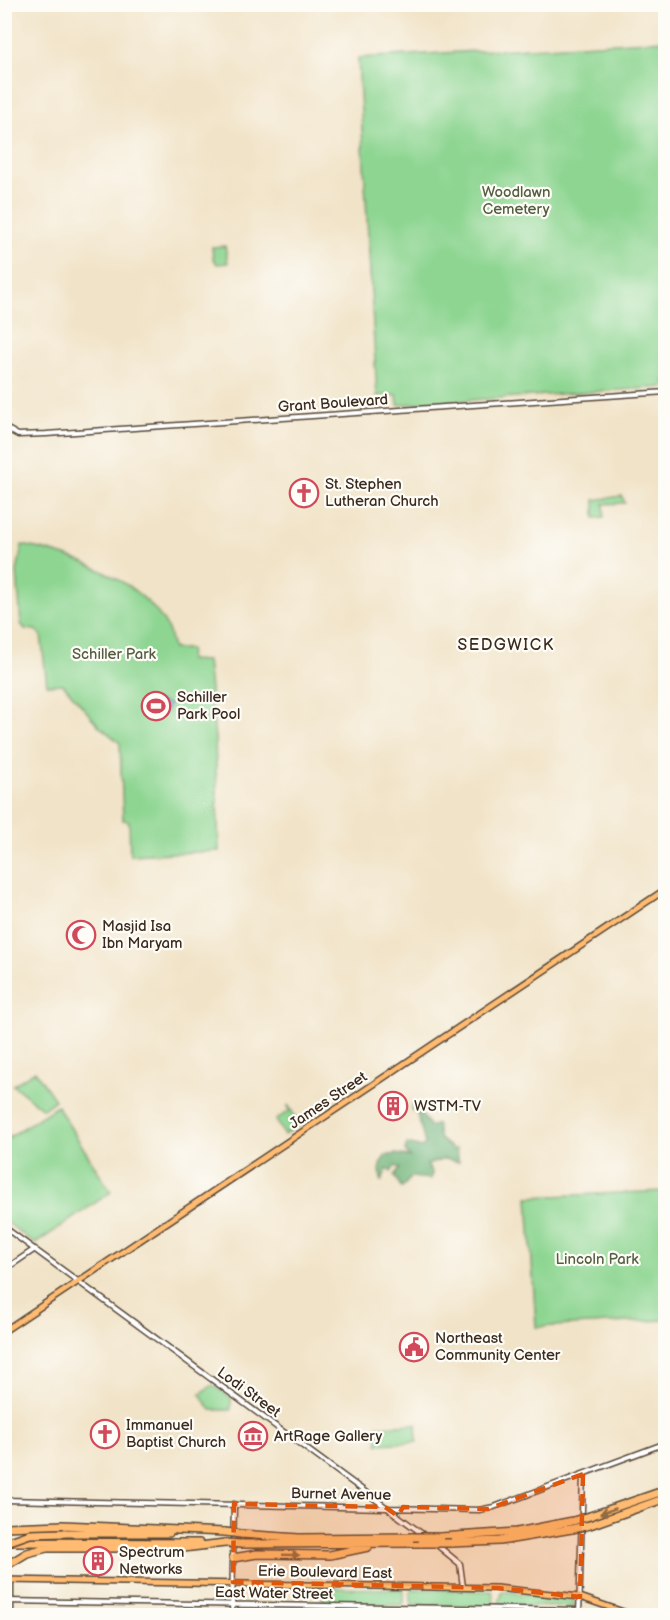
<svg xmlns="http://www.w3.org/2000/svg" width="670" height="1620" font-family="'Balsamiq Sans',sans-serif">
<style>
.green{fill:#8dd591;stroke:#648058;stroke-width:1.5}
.forest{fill:#72b67b;stroke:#56704c;stroke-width:1.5}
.water{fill:#6b9ed6;stroke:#53647a;stroke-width:1.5}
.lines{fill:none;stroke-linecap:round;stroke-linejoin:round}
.minor-casing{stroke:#564637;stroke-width:7}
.major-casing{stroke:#564637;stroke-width:8}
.highway-casing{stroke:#564637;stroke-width:10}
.minor{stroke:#fff;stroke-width:4}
.major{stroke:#ffbb71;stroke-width:5}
.highway{stroke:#ffbb71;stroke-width:7}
.highway-bridge-casing{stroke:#564637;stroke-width:10;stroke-linecap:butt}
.highway-bridge{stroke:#ffbb71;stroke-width:7}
.oneway{fill:#936b43}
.marked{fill:#df570d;fill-opacity:0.2;stroke:#df570d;stroke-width:4.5;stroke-dasharray:12 8;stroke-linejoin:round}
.labels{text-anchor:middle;stroke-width:4.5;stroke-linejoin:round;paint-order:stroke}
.park-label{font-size:15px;fill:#545d40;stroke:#fdfcf7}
.street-label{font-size:15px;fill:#3b2a1e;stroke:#fdfcf7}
.poi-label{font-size:15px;fill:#3b2a1e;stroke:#fdfcf7;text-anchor:start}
.neighbourhood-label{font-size:16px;letter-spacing:1.5px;fill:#3b2a1e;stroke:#fdfcf7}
</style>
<rect width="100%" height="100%" fill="#fdfcf7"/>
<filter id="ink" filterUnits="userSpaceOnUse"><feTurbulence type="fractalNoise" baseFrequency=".0167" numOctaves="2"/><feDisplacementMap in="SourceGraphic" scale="12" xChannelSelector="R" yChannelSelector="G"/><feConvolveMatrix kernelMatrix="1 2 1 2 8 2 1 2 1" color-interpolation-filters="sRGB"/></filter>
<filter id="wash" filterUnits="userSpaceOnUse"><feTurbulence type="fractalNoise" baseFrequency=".008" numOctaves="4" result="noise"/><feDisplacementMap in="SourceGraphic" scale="24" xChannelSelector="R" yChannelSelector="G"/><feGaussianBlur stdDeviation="1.35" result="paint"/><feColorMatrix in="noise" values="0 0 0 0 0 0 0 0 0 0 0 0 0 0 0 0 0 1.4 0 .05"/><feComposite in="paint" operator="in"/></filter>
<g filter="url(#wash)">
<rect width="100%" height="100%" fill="#f1e3c7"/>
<path class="green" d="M 665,40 L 665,387 L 398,405 L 397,395 L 377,396 L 358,58 Z
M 225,246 L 228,263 L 217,264 L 213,258 L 212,247 Z
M 622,496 L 625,503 L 604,504 L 604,517 L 595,518 L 595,500 Z
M 22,545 C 71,554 141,579 167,627 C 170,633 171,642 173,649 L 190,649 L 189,660 L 207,661 L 215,738 L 219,851 L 130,855 L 129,821 L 123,820 L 120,743 L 99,726 L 63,684 L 47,685 L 41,635 L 35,630 L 25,629 L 21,624 L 17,572 Z
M 35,1071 L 55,1100 L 43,1109 L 13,1085 Z
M 288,1105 L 300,1125 L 284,1135 L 276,1120 L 289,1111 Z
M 57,1106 L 111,1192 L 35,1244 L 5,1221 L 5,1140 Z
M 665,1191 L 665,1320 L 536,1327 L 528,1197 Z
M 213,1385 L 231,1398 L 231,1410 L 211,1410 L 200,1394 Z
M 416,1424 L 417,1442 L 378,1444 L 377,1426 Z
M 325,1588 L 401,1589 L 404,1591 L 404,1602 L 402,1605 L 325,1603 L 322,1602 Z
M 413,1589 L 492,1591 L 494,1603 L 491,1606 L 412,1605 L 410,1592 Z
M 502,1591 L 573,1600 L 575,1607 L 502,1606 L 499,1604 Z
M 324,1610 L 403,1611 L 403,1615 L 324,1615 Z"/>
<path class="forest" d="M 413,1103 L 430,1127 L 437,1124 L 439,1138 L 453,1150 L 456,1149 L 459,1162 L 444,1159 L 427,1165 L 432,1172 L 431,1179 L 411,1177 L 402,1188 L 394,1176 L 400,1168 L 395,1166 L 391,1172 L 387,1169 L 381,1182 L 380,1165 L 385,1156 L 396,1154 L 410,1157 L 405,1151 L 407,1144 L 422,1148 L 425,1143 L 417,1114 L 411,1109 Z"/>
<path class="water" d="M 145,698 L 169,704 L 166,714 L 143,709 Z"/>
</g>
<g filter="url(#ink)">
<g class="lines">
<g class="minor-casing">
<path id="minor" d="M 4,427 L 18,435 L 46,434 L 666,392
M 4,1227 L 424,1535
M 4,1270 L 35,1249
M 4,1500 L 479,1510 L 494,1507 L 666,1443
M 437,1545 L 460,1564 L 463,1587
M 4,1601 L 580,1610
M 11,1616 L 11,1580
M 232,1616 L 234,1504
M 579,1616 L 583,1474"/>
</g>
<g class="major-casing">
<path id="major" d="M 4,1331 L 666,889
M 4,1580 L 497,1588 L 580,1597 L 635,1616"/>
</g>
<g class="highway-casing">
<path id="highway" d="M 590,1516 L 666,1490
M 590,1525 L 666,1498
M 4,1527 L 63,1525 L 225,1532
M 64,1533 L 169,1533
M 241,1534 L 299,1538 L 413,1537
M 440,1537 L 517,1532 L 573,1521
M 12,1542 L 199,1543
M 451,1543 L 500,1541 L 572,1529
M 241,1544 L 422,1543
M 233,1558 L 257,1554 L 330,1555 L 368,1547
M 4,1567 L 27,1553 L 47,1548 L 183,1548 L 225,1543"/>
</g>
<use href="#minor" class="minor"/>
<use href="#major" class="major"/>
<use href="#highway" class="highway"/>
<g class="highway-bridge-casing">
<path id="highway-bridge" d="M 573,1521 L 590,1516
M 572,1529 L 590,1525
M 225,1532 L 241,1534
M 413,1537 L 440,1537
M 4,1543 L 30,1534 L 64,1533
M 225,1543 L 241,1544
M 422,1543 L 451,1543"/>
</g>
<use href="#highway-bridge" class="highway-bridge"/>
</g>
<defs><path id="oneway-solid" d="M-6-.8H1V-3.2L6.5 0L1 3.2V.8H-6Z" transform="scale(1.5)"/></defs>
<g class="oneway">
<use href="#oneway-solid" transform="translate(608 1511) rotate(162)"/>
<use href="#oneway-solid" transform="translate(291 1555) rotate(2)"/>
</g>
</g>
<path class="marked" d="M 583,1474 L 580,1597 L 497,1588 L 233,1582 L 234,1504 L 385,1507 L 398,1516 L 403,1507 L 488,1509 Z"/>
<defs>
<g id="church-ring" transform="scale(1.5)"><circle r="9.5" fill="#fdfcf7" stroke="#d1495b" stroke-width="1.5"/><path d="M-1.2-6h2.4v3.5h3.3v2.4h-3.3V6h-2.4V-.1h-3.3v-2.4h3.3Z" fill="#d1495b"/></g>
<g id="stadium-ring" transform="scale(1.5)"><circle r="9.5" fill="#fdfcf7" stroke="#d1495b" stroke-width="1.5"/><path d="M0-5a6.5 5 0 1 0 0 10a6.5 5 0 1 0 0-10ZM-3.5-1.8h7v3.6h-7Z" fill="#d1495b"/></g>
<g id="mosque-ring" transform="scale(1.5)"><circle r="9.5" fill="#fdfcf7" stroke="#d1495b" stroke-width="1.5"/><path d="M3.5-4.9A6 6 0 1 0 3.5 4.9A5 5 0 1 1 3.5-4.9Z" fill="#d1495b"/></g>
<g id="building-ring" transform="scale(1.5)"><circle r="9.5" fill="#fdfcf7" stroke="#d1495b" stroke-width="1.5"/><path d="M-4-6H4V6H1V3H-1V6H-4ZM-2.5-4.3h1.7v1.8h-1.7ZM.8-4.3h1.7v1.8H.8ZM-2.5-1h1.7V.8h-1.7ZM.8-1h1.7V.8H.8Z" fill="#d1495b"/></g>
<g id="civic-ring" transform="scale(1.5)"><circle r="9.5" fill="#fdfcf7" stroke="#d1495b" stroke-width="1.5"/><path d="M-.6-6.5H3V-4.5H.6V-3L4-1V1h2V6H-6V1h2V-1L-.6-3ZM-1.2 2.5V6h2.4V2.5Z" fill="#d1495b"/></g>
<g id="museum-ring" transform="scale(1.5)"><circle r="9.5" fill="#fdfcf7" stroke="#d1495b" stroke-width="1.5"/><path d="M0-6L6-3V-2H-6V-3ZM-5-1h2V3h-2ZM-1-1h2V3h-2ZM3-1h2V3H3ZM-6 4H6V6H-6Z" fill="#d1495b"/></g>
</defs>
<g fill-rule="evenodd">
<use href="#church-ring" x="304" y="493"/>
<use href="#stadium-ring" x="156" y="706"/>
<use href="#mosque-ring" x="81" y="935"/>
<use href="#building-ring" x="393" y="1106"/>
<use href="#civic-ring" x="414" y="1347"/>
<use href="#church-ring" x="105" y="1434"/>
<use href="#museum-ring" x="253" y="1436"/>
<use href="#building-ring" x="98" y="1561"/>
</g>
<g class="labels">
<g class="park-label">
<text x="516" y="197">Woodlawn<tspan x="516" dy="17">Cemetery</tspan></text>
<text x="114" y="659">Schiller Park</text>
<text x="597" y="1264">Lincoln Park</text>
</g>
<g class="street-label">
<text transform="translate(333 403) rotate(-4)" y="5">Grant Boulevard</text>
<text transform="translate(328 1100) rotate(-34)" y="5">James Street</text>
<text transform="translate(249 1392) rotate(36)" y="5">Lodi Street</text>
<text transform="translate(341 1494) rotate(1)" y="5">Burnet Avenue</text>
<text transform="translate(325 1572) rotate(1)" y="5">Erie Boulevard East</text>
<text transform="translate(274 1593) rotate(1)" y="5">East Water Street</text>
</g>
<g class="poi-label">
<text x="325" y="489">St. Stephen<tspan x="325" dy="17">Lutheran Church</tspan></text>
<text x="177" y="702">Schiller<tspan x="177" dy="17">Park Pool</tspan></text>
<text x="102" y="931">Masjid Isa<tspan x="102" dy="17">Ibn Maryam</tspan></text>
<text x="414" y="1111">WSTM-TV</text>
<text x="435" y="1343">Northeast<tspan x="435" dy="17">Community Center</tspan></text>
<text x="126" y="1430">Immanuel<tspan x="126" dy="17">Baptist Church</tspan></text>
<text x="274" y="1441">ArtRage Gallery</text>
<text x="119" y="1557">Spectrum<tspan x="119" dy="17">Networks</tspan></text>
</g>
<g class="neighbourhood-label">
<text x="506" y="650">SEDGWICK</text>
</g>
</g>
<rect width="670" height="1620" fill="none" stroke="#fdfcf7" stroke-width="24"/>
</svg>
